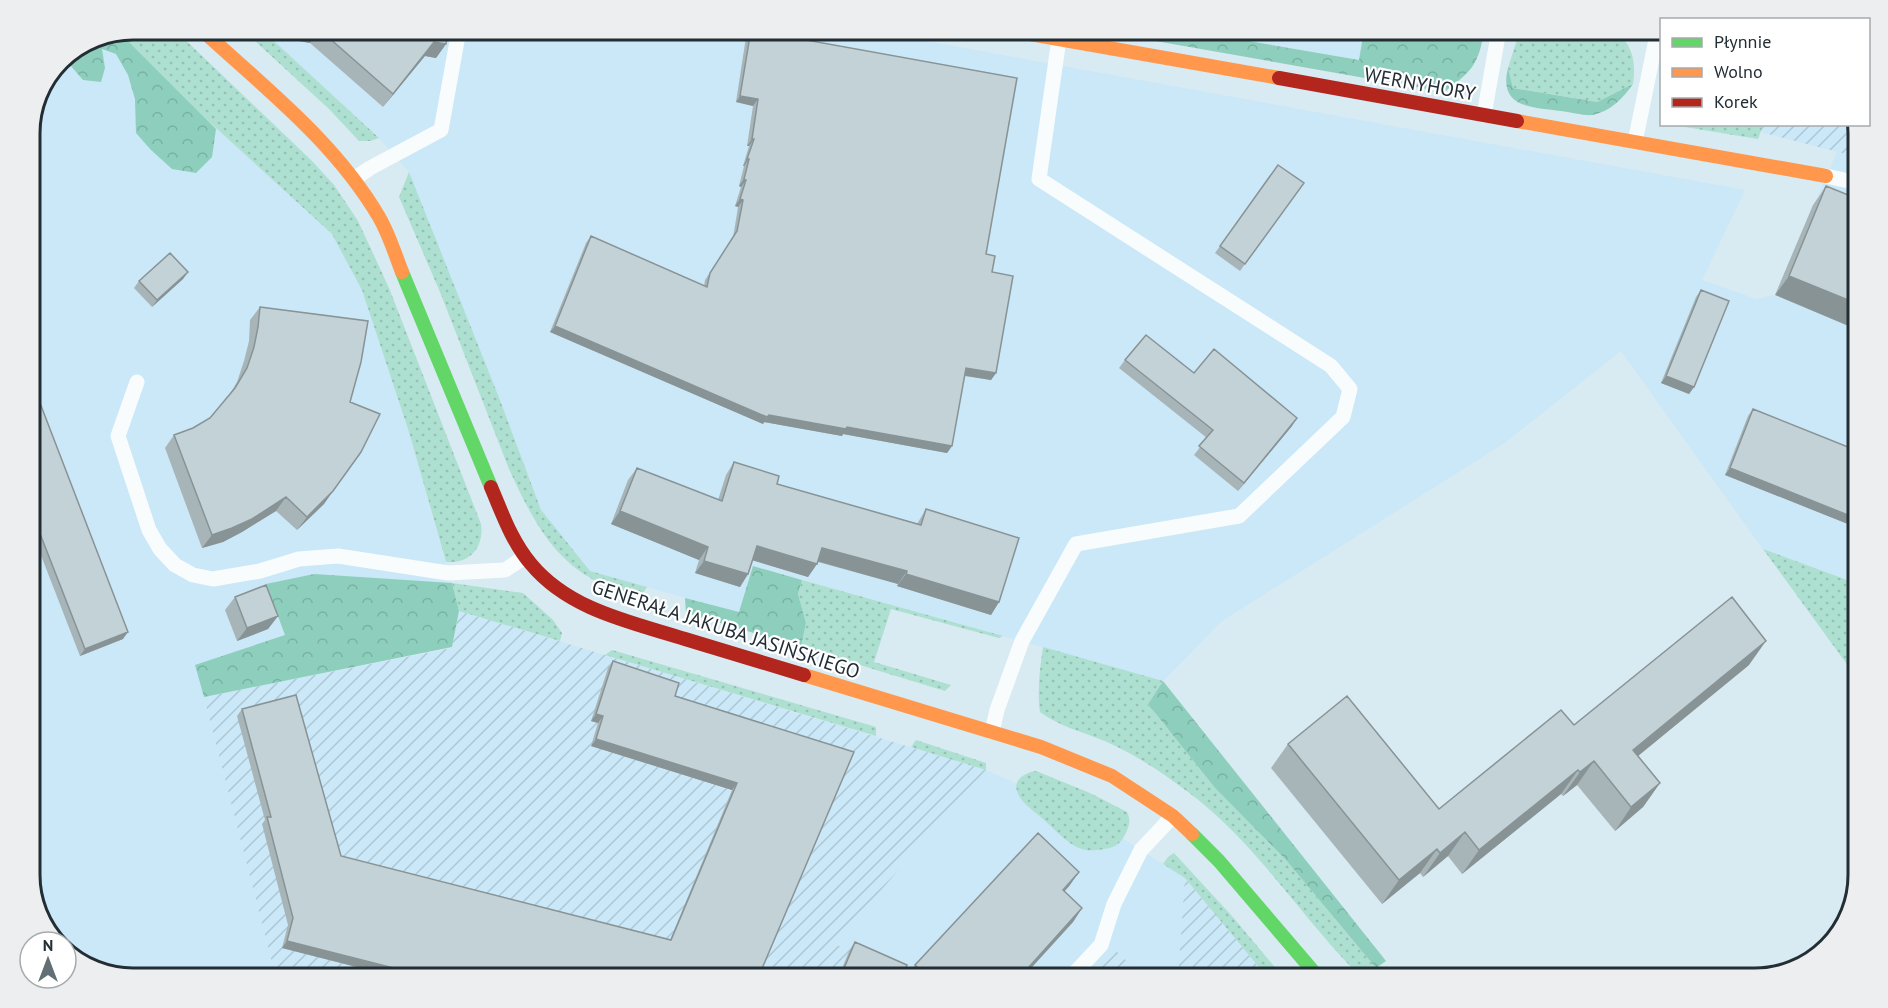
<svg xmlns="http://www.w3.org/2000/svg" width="1888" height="1008" font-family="'PT Sans',sans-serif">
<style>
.built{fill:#cae8f7}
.industrial{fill:url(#industrial-furrows)}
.green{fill:url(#green-dots)}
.forest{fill:url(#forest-crowns)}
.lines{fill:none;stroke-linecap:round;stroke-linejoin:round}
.lane{stroke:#f9fcfd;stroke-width:15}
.fast{stroke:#63d668;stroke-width:14}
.slow{stroke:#ff974d;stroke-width:14}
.jam{stroke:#b3261e;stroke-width:14}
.wall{fill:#a8b5b8}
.shaded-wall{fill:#889396}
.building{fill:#c3d2d6;stroke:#889396;stroke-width:1.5}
.labels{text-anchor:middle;stroke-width:4.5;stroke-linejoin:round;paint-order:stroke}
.street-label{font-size:20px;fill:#222e34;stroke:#fff}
.rim{fill:none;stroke:#222e34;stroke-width:3}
</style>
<defs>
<pattern id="industrial-furrows" width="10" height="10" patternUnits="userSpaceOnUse" patternTransform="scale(1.5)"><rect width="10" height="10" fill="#cae8f7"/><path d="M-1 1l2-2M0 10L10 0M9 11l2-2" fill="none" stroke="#adc7d4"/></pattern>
<pattern id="green-dots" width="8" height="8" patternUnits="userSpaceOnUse" patternTransform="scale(1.5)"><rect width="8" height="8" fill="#ade0d0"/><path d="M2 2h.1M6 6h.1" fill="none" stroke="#95c0b3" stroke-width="1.8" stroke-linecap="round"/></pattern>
<pattern id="forest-crowns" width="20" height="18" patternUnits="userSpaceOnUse" patternTransform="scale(1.5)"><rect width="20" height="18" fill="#8dcfbc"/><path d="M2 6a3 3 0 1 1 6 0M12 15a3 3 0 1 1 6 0" fill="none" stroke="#79b2a2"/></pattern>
</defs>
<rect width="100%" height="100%" fill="#d8eaf2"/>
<path class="built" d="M 262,30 L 865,30 L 1745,190 L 1702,280 L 1756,299 L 1775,295 L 1837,152 L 1858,156 L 1858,584 L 1763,549 L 1621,351 L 1503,444 L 1222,621 L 1163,681 L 753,566 L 739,613 L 590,571 L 541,510 L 498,395 L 409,172 L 379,138 Z
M 1185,30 L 1364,30 L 1359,60 Z
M 120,33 L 204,117 L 332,234 L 362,290 L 409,432 L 459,611 L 204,697 L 276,978 L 133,978 L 87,967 L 66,949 L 66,942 L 59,942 L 48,932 L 30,882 L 30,127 L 60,60 L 94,38 Z
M 986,770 L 1084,814 L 1185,878 L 1178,978 L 1145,978 L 1115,951 L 1089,978 L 905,978 L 902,972 L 836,945 L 862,912 Z"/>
<path class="industrial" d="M 1720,125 L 1857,125 L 1858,141 L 1846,154 L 1760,132 Z
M 459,611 L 986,770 L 862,912 L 837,945 L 903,972 L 905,978 L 276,978 L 204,697 L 452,648 Z
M 1185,878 L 1268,978 L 1178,978 Z
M 1115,950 L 1145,978 L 1089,978 Z"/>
<path class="green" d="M 133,30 L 175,30 L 312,161 L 334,185 L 358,221 L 389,288 L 481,524 C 484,547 471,564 446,562 L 409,432 L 362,290 L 332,234 L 204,117 L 120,33 Z
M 243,30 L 262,30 L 379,138 L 370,141 L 359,141 L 329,109 Z
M 1523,30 L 1614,30 C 1633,45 1636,61 1633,84 L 1597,102 L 1513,88 L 1508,68 L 1519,33 Z
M 1673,125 L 1763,124 L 1763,125 L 1758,139 Z
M 409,172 L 498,395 L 541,510 L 590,571 L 647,587 L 640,598 C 631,596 622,592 614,589 C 556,568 533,521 509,469 L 440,292 L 399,197 Z
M 1763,549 L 1858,584 L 1858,669 L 1854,674 Z
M 802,580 L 1003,636 L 999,638 L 891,609 L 874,662 L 951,685 L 945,691 L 801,647 L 806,623 L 798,594 Z
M 452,583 L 523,593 L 553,620 L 562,633 L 560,641 L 459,611 Z
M 1043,647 L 1163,681 L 1148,704 L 1215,788 L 1286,860 L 1376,968 C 1367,971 1361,973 1353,969 C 1297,911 1253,840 1188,792 C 1163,773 1136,755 1107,742 C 1084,732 1060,727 1040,712 C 1037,691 1040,668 1043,647 Z
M 612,650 L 876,727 L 876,736 L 605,655 Z
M 916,740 L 986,763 L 986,770 L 911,747 Z
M 1036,771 L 1090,793 L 1127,812 C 1132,821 1128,830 1123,838 C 1119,845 1113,848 1104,849 C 1099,850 1091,851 1086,850 C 1069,847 1055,829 1042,818 C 1034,811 1020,802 1017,791 C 1013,779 1027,772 1036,771 Z
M 1174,853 L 1231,915 L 1284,978 L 1268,978 L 1185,878 L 1163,864 L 1168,857 Z"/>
<path class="forest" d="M 1117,30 L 1185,30 L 1359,60 L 1364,30 L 1484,30 C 1479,65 1471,72 1444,92 L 1127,36 Z
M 120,33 L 216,129 L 212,157 L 196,173 L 172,169 L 151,150 L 136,133 L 135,99 L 128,75 L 116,54 L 102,49 L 105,68 L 101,82 L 83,80 L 70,65 L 67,55 L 94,38 Z
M 1508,68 L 1513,88 L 1597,102 L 1633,84 C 1623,98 1611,111 1593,115 C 1584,116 1571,112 1561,111 C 1532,107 1498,108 1508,68 Z
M 753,566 L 802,580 L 798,594 L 806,623 L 801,647 L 686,613 L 685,598 L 739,612 Z
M 314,574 L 452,583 L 459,611 L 452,647 L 204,697 L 195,665 L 285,635 L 266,584 Z
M 1163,681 L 1386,961 L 1376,968 L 1286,860 L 1215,788 L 1148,704 Z"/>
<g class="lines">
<path class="lane" d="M 1484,115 L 1499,30
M 1635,142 L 1658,30
M 1826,176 L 1858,183
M 354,179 L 370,168 L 441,130 L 459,30
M 137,382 L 118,436 L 149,530 L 160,549 L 175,565 L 193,575 L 213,579 L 260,571 L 299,559 L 338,556 L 448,573 L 505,570 L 525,557
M 992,732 L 997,710 L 1022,641 L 1076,544 L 1239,516 L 1343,417 L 1350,389 L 1331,366 L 1039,179 L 1059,39
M 1070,978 L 1101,945 L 1114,904 L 1141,850 L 1173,816"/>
<path class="fast" d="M 402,272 L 491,487
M 1192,834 L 1219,861 L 1319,978"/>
<path class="slow" d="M 202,30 C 265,88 335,142 379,217 C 389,234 395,254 402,272
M 1007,30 L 1279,78
M 1517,121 L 1826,176
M 804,675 L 1041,747 L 1112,776 L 1173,816 L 1192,834"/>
<path class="jam" d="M 1279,78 L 1517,121
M 491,487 C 502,513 512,542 531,564 C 569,610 631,622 685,639 C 725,651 764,663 804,675"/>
</g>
<path class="wall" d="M 296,30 L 448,30 L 446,44 L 436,58 L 425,56 L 383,107 L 310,43 L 294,40 Z
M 751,30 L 986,254 L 992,272 L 996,373 L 991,380 L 964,376 L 952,446 L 947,453 L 843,434 L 842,436 L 764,422 L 763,424 L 550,332 L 586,243 L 591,236 L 704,286 L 705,280 L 733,238 L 738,207 L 735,206 L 741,187 L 739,186 L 744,166 L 743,166 L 749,146 L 747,146 L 753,106 L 736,102 L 746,37 Z
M 1278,165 L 1304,183 L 1240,271 L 1215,253 Z
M 1826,186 L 1858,199 L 1775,295 L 1813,205 Z
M 188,272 L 183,279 L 152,307 L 134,288 L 139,281 Z
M 1701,290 L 1694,387 L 1689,394 L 1661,383 L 1696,297 Z
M 260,307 L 350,402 L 324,504 L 297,530 L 276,511 L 242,532 L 223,542 L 202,548 L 165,448 L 174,435 L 193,428 L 210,418 L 230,394 L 237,382 L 244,361 L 249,341 L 250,320 Z
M 1125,360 L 1194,373 L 1292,426 L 1238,491 L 1194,455 L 1207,438 L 1119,368 Z
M 30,377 L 123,639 L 80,656 L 30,527 Z
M 1753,409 L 1858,451 L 1858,528 L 1725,475 L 1748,416 Z
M 734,462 L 777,484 L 917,524 L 926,509 L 999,602 L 991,615 L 897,586 L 898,584 L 818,562 L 808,577 L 753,560 L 748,574 L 740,587 L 695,573 L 699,560 L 611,524 L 628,480 L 637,468 L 718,500 L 726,475 Z
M 235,597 L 278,616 L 268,629 L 237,641 L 225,610 Z
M 613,661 L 675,696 L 854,752 L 758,978 L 400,978 L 282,948 L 288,925 L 262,824 L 265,820 L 237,716 L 242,709 L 341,856 L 670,940 L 732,790 L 591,746 L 598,723 L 591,721 L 608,668 Z
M 1749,665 L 1638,756 L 1660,783 L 1643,807 L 1615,831 L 1577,785 L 1563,796 L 1561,794 L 1462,874 L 1448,856 L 1423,877 L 1420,873 L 1382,904 L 1271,768 L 1288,744 L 1439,809 L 1574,725 Z
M 1070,885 L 1064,892 L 1082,908 L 1073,922 L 1022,978 L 906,978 L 915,965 Z
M 855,942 L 902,978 L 838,978 L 850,949 Z"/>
<path class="shaded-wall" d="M 301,30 L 319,30 L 310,43 L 294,40 Z
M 434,42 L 446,44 L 436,58 L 425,56 L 383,107 L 393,94 Z
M 740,96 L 758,99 L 753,106 L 736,102 Z
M 752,139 L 754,139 L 749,146 L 747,146 Z
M 747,159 L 749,159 L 744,166 L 743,166 Z
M 744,179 L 746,180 L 741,187 L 739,186 Z
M 740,199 L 743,200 L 738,207 L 735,206 Z
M 188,272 L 183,279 L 152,307 L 157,300 Z
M 1789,276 L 1858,304 L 1858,330 L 1775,295 Z
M 555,326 L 767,417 L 763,424 L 550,332 Z
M 966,368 L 996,373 L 991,380 L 961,375 Z
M 1666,376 L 1694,387 L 1689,394 L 1661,383 Z
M 769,415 L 847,427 L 952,446 L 947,453 L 843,434 L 842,436 L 764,422 Z
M 1297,418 L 1292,426 L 1238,491 L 1244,483 Z
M 361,452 L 324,504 L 297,530 L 307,517 Z
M 1730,468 L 1858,519 L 1858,528 L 1725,475 Z
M 286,497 L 276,511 L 242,532 L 223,542 L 202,548 L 212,535 Z
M 620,511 L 708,547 L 699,560 L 611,524 Z
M 757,546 L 817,564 L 808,577 L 748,559 Z
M 822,548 L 907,571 L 898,584 L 813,560 Z
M 704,561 L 748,574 L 740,587 L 695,573 Z
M 906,574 L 999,602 L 991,615 L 897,586 Z
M 278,616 L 268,629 L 237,641 L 247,628 Z
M 128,632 L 123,639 L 80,656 L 85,649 Z
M 1766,641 L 1749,665 L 1616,774 L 1633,750 Z
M 596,714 L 603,716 L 598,723 L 591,721 Z
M 596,739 L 737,783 L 732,790 L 591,746 Z
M 1594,761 L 1577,785 L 1563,796 L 1580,772 Z
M 1578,770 L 1561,794 L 1462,874 L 1479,850 Z
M 1660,783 L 1643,807 L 1615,831 L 1631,807 Z
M 1465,832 L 1448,856 L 1423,877 L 1440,853 Z
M 1437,849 L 1420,873 L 1382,904 L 1399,880 Z
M 1079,872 L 1070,885 L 1053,904 L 1063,890 Z
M 1082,908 L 1073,922 L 1022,978 L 1019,978 Z
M 287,941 L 433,978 L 400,978 L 282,948 Z"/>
<path class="building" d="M 320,30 L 448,30 L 446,44 L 434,42 L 393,94 Z
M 751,30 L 1017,78 L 986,254 L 995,256 L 992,272 L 1013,276 L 996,373 L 966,368 L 952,446 L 847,427 L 846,429 L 769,415 L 767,417 L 555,326 L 591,236 L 707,287 L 710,273 L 737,231 L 743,200 L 740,199 L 746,180 L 744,179 L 749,159 L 747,159 L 754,139 L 752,139 L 758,99 L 740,96 Z
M 1278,165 L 1304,183 L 1245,264 L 1220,246 Z
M 1826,186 L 1858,199 L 1858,304 L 1789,276 Z
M 170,253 L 188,272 L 157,300 L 139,281 Z
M 1701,290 L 1729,301 L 1694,387 L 1666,376 Z
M 260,307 L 368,321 L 361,362 L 350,402 L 380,414 L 361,452 L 333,491 L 307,517 L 286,497 L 252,519 L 232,528 L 212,535 L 174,435 L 193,428 L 210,418 L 235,388 L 247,368 L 254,347 L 258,327 Z
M 1146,335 L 1194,373 L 1214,349 L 1297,418 L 1244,483 L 1199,446 L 1213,430 L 1125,360 Z
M 30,377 L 128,632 L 85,649 L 30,508 Z
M 1753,409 L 1858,451 L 1858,519 L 1730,468 Z
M 734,462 L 779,476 L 777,484 L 921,525 L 926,509 L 1019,538 L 999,602 L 906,574 L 907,571 L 822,548 L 817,564 L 757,546 L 748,574 L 704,561 L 708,547 L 620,511 L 637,468 L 722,501 Z
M 266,585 L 278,616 L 247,628 L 235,597 Z
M 1732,597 L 1766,641 L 1633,750 L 1660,783 L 1631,807 L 1594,761 L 1580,772 L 1578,770 L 1479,850 L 1465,832 L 1440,853 L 1437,849 L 1399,880 L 1288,744 L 1347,696 L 1439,809 L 1561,710 L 1574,725 Z
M 613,661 L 679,683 L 675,696 L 854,752 L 758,978 L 433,978 L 287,941 L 293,918 L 267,817 L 271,817 L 242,709 L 296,695 L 341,856 L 671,940 L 737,783 L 596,739 L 603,716 L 596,714 Z
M 1038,833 L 1079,872 L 1063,890 L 1082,908 L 1019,978 L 929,978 L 915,965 Z
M 855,942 L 907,965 L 902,978 L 840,978 Z"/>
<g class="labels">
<g class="street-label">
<text transform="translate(1420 84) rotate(10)" y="7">WERNYHORY</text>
<text transform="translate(726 629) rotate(18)" y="7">GENERAŁA JAKUBA JASIŃSKIEGO</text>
</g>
</g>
<path d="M0 0H1888V1008H0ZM133 40H1755A93 93 0 0 1 1848 133V875A93 93 0 0 1 1755 968H133A93 93 0 0 1 40 875V133A93 93 0 0 1 133 40Z" fill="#edeeef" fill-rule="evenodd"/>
<path class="rim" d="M133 40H1755A93 93 0 0 1 1848 133V875A93 93 0 0 1 1755 968H133A93 93 0 0 1 40 875V133A93 93 0 0 1 133 40Z"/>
<rect x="1660" y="18" width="210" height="108" fill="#ffffff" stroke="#a7abae" stroke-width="1.5"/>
<rect x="1672" y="38" width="30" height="9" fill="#63d668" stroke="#a7abae" stroke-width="1.5"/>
<text x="1714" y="48" font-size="18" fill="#222e34">Płynnie</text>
<rect x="1672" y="68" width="30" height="9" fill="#ff974d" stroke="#a7abae" stroke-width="1.5"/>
<text x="1714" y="78" font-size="18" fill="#222e34">Wolno</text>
<rect x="1672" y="98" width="30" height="9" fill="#b3261e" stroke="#a7abae" stroke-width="1.5"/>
<text x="1714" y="108" font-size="18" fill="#222e34">Korek</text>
<g transform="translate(48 960)"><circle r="28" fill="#ffffff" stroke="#a7abae" stroke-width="1.5"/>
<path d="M0-4.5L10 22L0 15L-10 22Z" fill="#627076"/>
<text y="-9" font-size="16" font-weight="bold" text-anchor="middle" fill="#222e34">N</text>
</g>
</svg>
